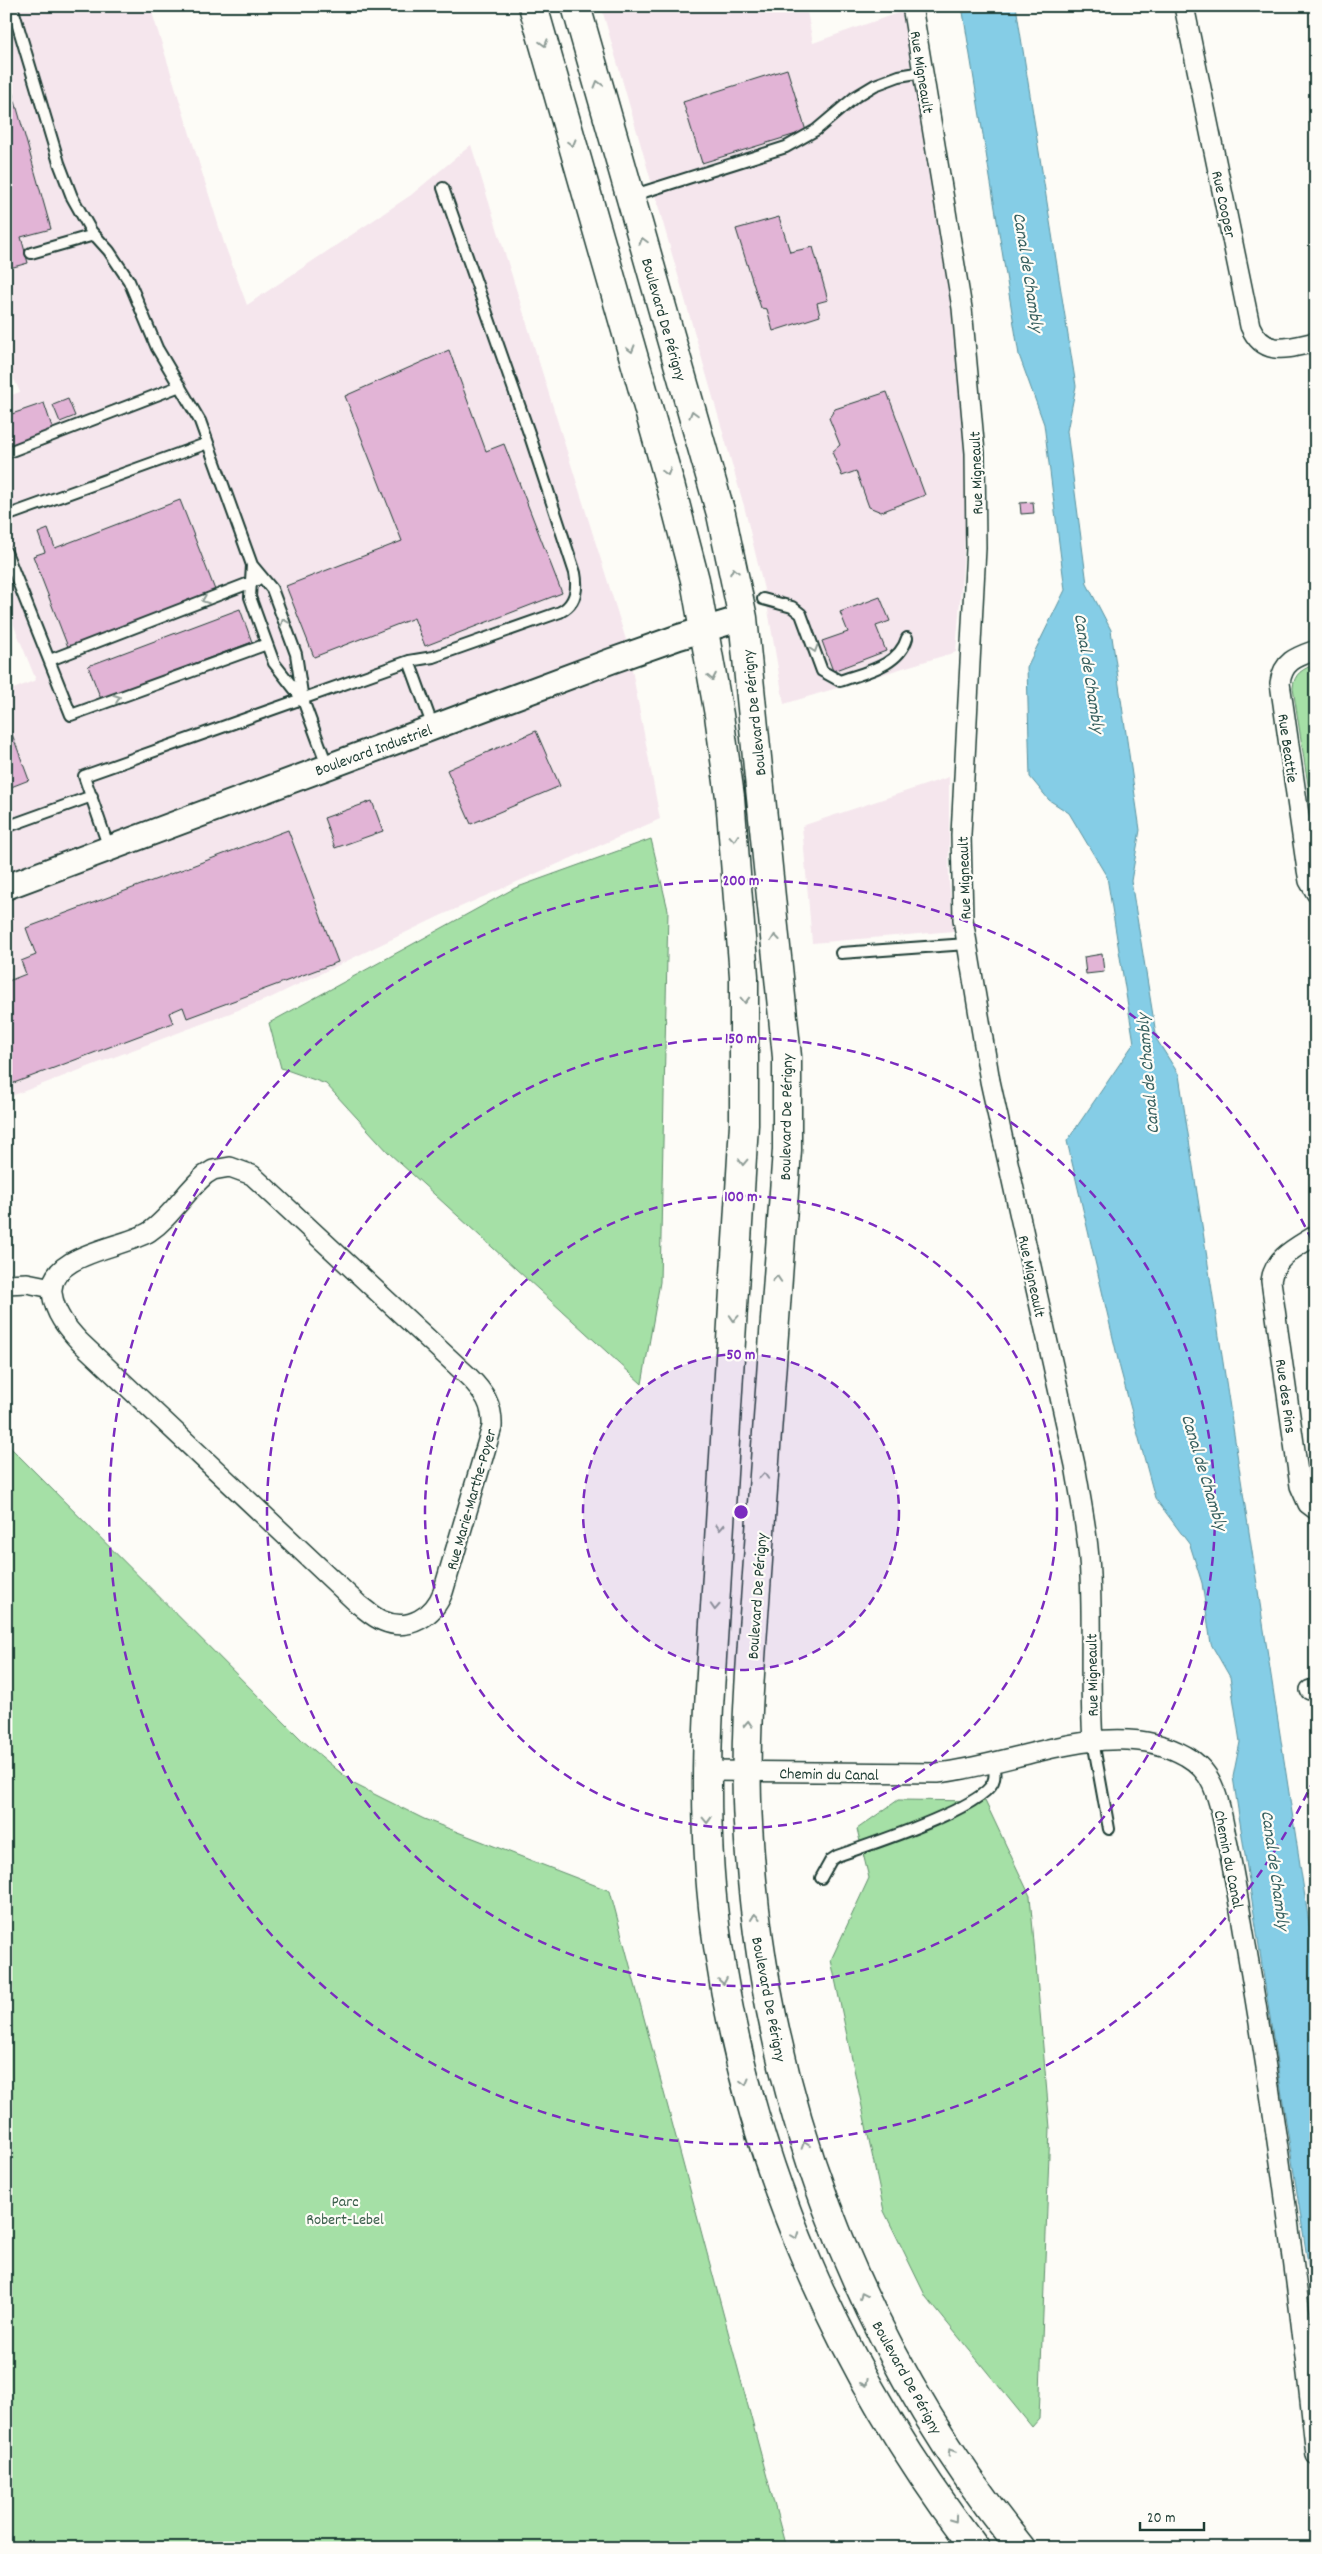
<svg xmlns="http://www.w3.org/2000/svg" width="1322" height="2554" font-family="Dekko,sans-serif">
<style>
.built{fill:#f5e6ed}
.green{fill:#a5e0a6;stroke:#628e6d}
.water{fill:#85cde6;stroke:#5c939f}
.building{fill:#e2b4d6;stroke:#1f3d34}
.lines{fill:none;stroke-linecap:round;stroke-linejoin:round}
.service-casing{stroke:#1f3d34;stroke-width:14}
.minor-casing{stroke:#1f3d34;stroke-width:22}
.tertiary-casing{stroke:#1f3d34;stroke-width:28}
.primary-casing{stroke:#1f3d34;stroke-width:31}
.service{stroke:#fdfcf7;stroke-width:10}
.minor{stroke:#fdfcf7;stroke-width:19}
.tertiary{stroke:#fdfcf7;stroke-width:24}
.primary{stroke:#fdfcf7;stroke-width:28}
.oneway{stroke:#8e9c96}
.ring{fill:none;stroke:#7b2cbf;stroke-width:2.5;stroke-dasharray:9 6}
.labels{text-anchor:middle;stroke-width:4.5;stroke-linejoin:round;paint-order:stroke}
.street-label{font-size:16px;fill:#1f3d34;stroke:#fdfcf7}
.park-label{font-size:16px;fill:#3a5e4b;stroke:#fdfcf7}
.water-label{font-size:18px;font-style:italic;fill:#386160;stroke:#fdfcf7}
.centre{fill:#7b2cbf;stroke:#fdfcf7;stroke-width:2.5}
.ring-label{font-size:15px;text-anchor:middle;font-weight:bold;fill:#7b2cbf;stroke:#fdfcf7;stroke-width:4.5;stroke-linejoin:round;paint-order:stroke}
</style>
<rect width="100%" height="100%" fill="#fdfcf7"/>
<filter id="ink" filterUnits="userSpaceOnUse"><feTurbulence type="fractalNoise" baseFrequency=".02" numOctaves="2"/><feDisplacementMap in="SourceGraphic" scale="10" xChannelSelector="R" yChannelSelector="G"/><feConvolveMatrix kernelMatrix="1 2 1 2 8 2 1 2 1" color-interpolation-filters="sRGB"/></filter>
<g filter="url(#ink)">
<path class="built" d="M 6,6 L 150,6 L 224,243 L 247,305 L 411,195 L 471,145 L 627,643 L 660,819 L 442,915 L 270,998 L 6,1098 L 6,692 L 36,680 L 6,606 L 6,397 L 20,392 L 6,362 Z
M 601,6 L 806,6 L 813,43 L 903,11 L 954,322 L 965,412 L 968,499 L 956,652 L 784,704 L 766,598 L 744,506 Z
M 949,777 L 949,882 L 954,931 L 812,943 L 802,826 Z"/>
<path class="green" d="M 1316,664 L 1316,836 L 1293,688 C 1294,673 1303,669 1316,664 Z
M 651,839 L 668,910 L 660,1282 L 642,1384 L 389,1153 L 326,1084 L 281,1068 L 269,1023 L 515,888 Z
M 6,1443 L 302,1740 L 354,1784 L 424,1819 L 610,1891 L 786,2548 L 6,2548 Z
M 898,1800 L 985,1801 L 1030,1896 L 1050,2128 L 1039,2419 L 1032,2427 L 926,2297 L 884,2211 L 831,1960 L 869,1878 L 857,1829 Z"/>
<path class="water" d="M 962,6 L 1016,6 L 1076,386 L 1067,431 L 1087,584 L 1111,630 L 1140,830 L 1131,881 L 1157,1040 L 1179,1075 L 1316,1969 L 1316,2316 L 1233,1777 L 1240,1742 L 1230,1677 L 1211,1644 L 1202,1583 L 1190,1545 L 1155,1498 L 1120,1368 L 1067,1141 L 1134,1043 L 1107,877 L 1069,813 L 1049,800 L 1030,777 L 1027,667 L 1065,590 L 1044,424 L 1019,355 Z"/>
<path class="building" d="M 6,69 L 51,229 L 21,237 L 28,263 L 6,269 Z
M 787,69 L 806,131 L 702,163 L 683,102 Z
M 779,217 L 790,252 L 813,247 L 828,300 L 817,303 L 820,316 L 773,331 L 767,309 L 761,308 L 736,229 Z
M 449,350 L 486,451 L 504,444 L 562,593 L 425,646 L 414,618 L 314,657 L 286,586 L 402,541 L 345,396 Z
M 887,392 L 925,495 L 881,512 L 869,507 L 856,471 L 842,476 L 832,452 L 840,445 L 829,418 L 835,409 Z
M 68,399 L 75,416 L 60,422 L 53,405 Z
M 44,403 L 53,430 L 6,447 L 6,416 Z
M 180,500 L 215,590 L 68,647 L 33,556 L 45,552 L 38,533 L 48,529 L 55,548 Z
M 1033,502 L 1034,513 L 1021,514 L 1020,503 Z
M 880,597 L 890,621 L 876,626 L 886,651 L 833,671 L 822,641 L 848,632 L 840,612 Z
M 240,609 L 252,642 L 101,699 L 88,666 Z
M 9,726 L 29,780 L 6,789 L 6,727 Z
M 536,731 L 560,786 L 471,824 L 447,770 Z
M 372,801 L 383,831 L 335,848 L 324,818 Z
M 288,830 L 338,962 L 187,1018 L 183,1007 L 169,1013 L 173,1023 L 6,1086 L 6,982 L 26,974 L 21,961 L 36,955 L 26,928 Z
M 1102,954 L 1104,972 L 1086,974 L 1084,957 Z"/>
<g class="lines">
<g class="service-casing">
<path id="service" d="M 12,6 L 59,163 L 72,197 L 91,231 L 109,251 L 129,281 L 157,348 L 200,421 L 252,565
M 631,196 L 786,147 L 816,130 L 855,97 L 875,85 L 899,76 L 923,72
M 31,253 L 94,235
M 6,453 L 180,386
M 6,516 L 208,443
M 6,552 L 71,715 L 267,644
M 763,599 L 792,607 L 801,614 L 822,671 L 840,681 C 865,672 899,666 907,638
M 50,660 L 257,580
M 409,661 L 433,727
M 303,700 L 274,663 L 267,644 L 250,597 L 252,565 L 272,589 L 296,654 L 303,700 L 327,765
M 6,827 L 92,796
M 109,848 L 84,776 L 409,661 L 433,657 L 560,612 C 576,604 578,589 575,573 L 529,433 L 443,188
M 841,953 L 967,944
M 1093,1741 L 1109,1829
M 821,1878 L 831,1860 L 837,1856 C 865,1846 989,1807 994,1779 C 995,1775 994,1768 993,1764"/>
</g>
<g class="minor-casing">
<path id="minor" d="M 912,6 L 962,308 L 975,453 L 976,548 L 961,835 L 963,919 L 990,1081 L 1075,1465 C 1081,1502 1089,1539 1090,1576 C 1093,1631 1089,1686 1093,1741
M 1184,6 L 1250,326 C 1264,358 1288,348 1316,342
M 1316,650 C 1296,657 1283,661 1280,683 L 1307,870 L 1309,881 L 1316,893
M 230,1167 L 252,1175 L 469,1377 C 484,1392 493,1405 492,1427 L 443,1592 C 434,1616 409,1632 383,1621 C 374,1618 366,1610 358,1604 L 80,1342 C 66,1327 55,1314 52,1293 C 48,1254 123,1248 149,1232 C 171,1217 185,1192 205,1175 L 213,1170 Z
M 1316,1235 C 1297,1247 1274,1257 1271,1281 L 1300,1486 L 1308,1504 L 1316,1510
M 6,1284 L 27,1283 L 52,1288
M 1310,1690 L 1316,1689
M 707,1771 L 938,1773 C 1015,1765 1114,1714 1186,1756 C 1197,1762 1207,1773 1212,1784 C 1219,1799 1222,1815 1225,1831 C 1234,1871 1240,1911 1247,1951 C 1276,2118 1298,2286 1316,2455"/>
</g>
<g class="tertiary-casing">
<path id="tertiary" d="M 6,887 L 611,661 L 679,637 L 743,618"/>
</g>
<g class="primary-casing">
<path id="primary" d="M 533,6 L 670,484 L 695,580 L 719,715 L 730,797 L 744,976 L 744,1124 L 709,1707 C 705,1787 706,1867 718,1946 C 750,2166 840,2372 975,2548
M 576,6 L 721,514 L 743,618 L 787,1057 L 787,1150 C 778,1287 767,1423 758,1560 C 752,1648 743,1737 748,1824 C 761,2087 855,2343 1021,2548"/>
</g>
<use href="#service" class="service"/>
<use href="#minor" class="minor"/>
<use href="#tertiary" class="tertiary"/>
<use href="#primary" class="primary"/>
</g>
<defs><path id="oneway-chevron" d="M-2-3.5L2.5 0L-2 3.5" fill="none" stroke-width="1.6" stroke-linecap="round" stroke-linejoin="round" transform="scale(1.25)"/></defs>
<g class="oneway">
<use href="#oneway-chevron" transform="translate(544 43) rotate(74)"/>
<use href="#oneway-chevron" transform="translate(598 84) rotate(-106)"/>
<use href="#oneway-chevron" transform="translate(572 143) rotate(74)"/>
<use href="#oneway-chevron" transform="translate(643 241) rotate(-106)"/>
<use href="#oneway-chevron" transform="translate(631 349) rotate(74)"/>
<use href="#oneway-chevron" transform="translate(693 414) rotate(-106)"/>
<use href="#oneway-chevron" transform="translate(667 472) rotate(74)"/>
<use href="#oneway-chevron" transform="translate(734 571) rotate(-101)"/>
<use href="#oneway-chevron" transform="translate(205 600) rotate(159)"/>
<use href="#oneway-chevron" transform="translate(284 622) rotate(-111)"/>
<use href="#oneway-chevron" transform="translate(814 649) rotate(72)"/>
<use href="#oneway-chevron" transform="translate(712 677) rotate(79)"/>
<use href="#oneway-chevron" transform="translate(117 698) rotate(-20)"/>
<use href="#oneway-chevron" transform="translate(734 838) rotate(85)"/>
<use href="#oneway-chevron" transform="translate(775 938) rotate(-96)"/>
<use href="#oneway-chevron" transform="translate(745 1000) rotate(88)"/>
<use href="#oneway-chevron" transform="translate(743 1162) rotate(92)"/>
<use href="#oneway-chevron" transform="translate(777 1279) rotate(-86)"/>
<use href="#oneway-chevron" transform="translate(734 1318) rotate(94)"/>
<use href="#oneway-chevron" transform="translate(764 1476) rotate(-86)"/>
<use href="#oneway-chevron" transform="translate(720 1527) rotate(93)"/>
<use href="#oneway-chevron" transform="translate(715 1607) rotate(93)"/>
<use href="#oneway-chevron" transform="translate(748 1724) rotate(-87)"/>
<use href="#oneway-chevron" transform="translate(707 1820) rotate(88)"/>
<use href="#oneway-chevron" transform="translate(755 1917) rotate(-96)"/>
<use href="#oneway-chevron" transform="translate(723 1981) rotate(80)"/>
<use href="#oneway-chevron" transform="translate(745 2082) rotate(75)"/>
<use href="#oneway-chevron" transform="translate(805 2145) rotate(-108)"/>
<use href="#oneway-chevron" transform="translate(796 2236) rotate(69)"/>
<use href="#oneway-chevron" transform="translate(863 2295) rotate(-115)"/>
<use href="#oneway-chevron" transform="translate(865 2383) rotate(61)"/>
<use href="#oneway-chevron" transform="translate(951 2452) rotate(-122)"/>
<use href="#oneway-chevron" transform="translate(954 2519) rotate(54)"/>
</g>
</g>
<circle cx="741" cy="1512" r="158" fill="#7b2cbf" fill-opacity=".12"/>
<g class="ring">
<circle cx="741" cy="1512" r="158"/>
<circle cx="741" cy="1512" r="316"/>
<circle cx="741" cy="1512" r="474"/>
<path d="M1314 1779A632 632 0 1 1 1314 1245"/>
</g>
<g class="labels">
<g class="street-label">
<text transform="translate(923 72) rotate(81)" y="6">Rue Migneault</text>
<text transform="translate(1225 204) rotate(78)" y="6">Rue Cooper</text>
<text transform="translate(665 319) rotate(74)" y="6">Boulevard De Périgny</text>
<text transform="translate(975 473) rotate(-92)" y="6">Rue Migneault</text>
<text transform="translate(753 713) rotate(-96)" y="6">Boulevard De Périgny</text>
<text transform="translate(1289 748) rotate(82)" y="6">Rue Beattie</text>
<text transform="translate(373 749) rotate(-20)" y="6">Boulevard Industriel</text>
<text transform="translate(963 878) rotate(-92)" y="6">Rue Migneault</text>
<text transform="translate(785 1117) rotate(-89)" y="6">Boulevard De Périgny</text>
<text transform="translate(1033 1276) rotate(78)" y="6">Rue Migneault</text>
<text transform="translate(1287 1396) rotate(82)" y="6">Rue des Pins</text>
<text transform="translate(470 1499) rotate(-74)" y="6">Rue Marie-Marthe-Poyer</text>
<text transform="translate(756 1596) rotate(-86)" y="6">Boulevard De Périgny</text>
<text transform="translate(1091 1675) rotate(-91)" y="6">Rue Migneault</text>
<text transform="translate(829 1773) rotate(1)" y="6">Chemin du Canal</text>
<text transform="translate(1230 1859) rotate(79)" y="6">Chemin du Canal</text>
<text transform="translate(770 1999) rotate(79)" y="6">Boulevard De Périgny</text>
<text transform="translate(908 2377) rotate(61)" y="6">Boulevard De Périgny</text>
</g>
<g class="park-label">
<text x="345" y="2206">Parc<tspan x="345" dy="18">Robert-Lebel</tspan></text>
</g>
<g class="water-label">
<text transform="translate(1029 272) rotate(81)" y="6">Canal de Chambly</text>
<text transform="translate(1090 673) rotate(81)" y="6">Canal de Chambly</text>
<text transform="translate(1147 1074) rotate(-95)" y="6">Canal de Chambly</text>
<text transform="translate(1205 1472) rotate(73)" y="6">Canal de Chambly</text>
<text transform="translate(1276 1870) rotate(82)" y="6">Canal de Chambly</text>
</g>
</g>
<circle cx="741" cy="1512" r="8" class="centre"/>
<g class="ring-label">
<text x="741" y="885">200 m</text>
<text x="741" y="1043">150 m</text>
<text x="741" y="1201">100 m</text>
<text x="741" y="1359">50 m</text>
</g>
<rect width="1322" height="2554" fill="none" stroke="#fdfcf7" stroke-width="25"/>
<rect x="12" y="12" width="1297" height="2529" fill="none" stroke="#1f3d34" stroke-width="2" filter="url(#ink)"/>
<path d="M1140 2522v8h64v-8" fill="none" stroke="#1f3d34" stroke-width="2.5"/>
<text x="1147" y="2522" font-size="15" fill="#1f3d34" stroke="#fdfcf7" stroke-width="4" paint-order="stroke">20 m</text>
</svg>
